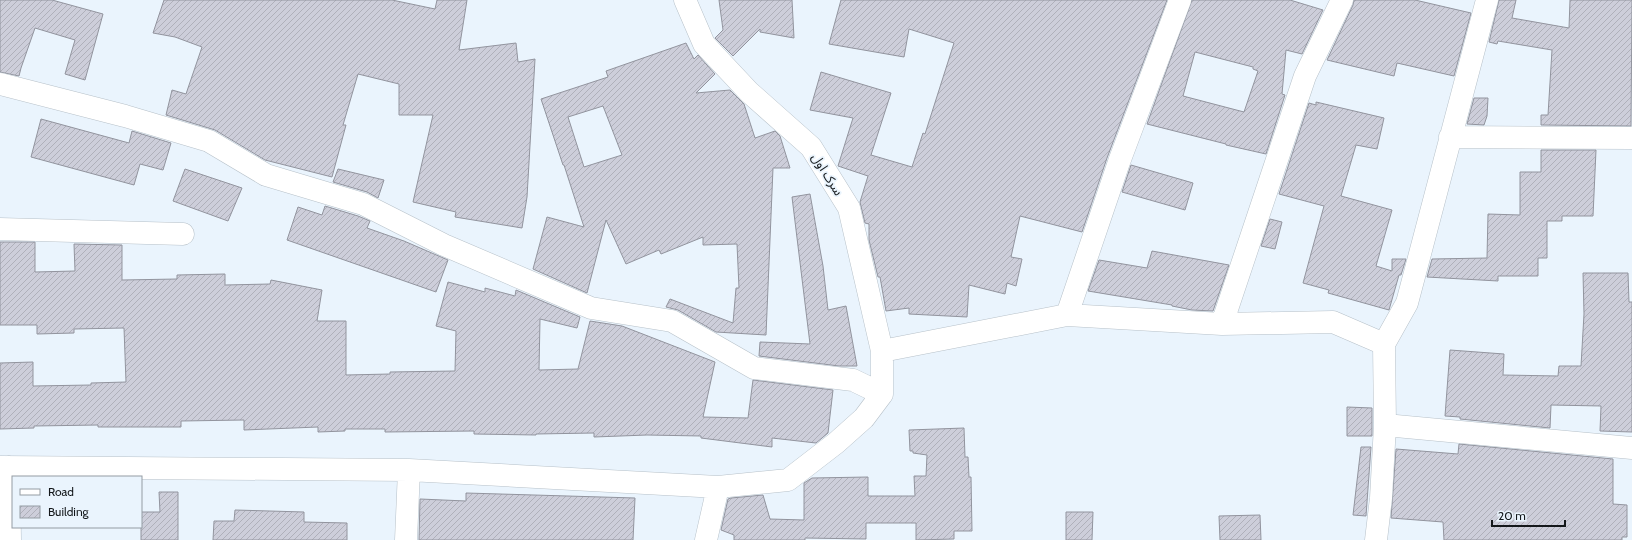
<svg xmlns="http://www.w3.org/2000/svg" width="1632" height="540" font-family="Cabin,'Noto Sans Arabic',sans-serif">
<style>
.building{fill:url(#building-hatch);stroke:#92949e;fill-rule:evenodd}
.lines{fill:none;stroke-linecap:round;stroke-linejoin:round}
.street-casing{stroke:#b7c1c9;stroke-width:23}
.street{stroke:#fff;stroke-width:22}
.labels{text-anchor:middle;stroke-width:3.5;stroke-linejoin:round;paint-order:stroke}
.street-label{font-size:13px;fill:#14181b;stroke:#eaf4fd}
</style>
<defs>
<pattern id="building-hatch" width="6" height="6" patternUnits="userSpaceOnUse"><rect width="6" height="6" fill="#cdceda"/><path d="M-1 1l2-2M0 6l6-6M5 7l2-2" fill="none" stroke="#afb0ba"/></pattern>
</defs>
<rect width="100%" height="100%" fill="#eaf4fd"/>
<path class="building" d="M 0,0 L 52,0 L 103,14 L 85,80 L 65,74 L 75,40 L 35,28 L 21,68 L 19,76 L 0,72 Z
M 164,0 L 392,0 L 435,9 L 437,0 L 467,0 L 459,50 L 516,43 L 518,62 L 535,59 L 527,197 L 522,228 L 455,217 L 456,212 L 413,202 L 433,115 L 399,115 L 399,84 L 358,74 L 343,125 L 346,125 L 332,177 L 265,160 L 215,130 L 166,115 L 172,90 L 186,94 L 202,47 L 175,37 L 153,33 Z
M 719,0 L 792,0 L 794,38 L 760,32 L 760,29 L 733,56 L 715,38 L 723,30 Z
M 841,0 L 1167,0 L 1107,158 L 1082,232 L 1020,216 L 1011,257 L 1022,259 L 1016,286 L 1007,283 L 1005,294 L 969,285 L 967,317 L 909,314 L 909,308 L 886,311 L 880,277 L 878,277 L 869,240 L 869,224 L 865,223 L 860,202 L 868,176 L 838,166 L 853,118 L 810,110 L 821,72 L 891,93 L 871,155 L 912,167 L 923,133 L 925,134 L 954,43 L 909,29 L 904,57 L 829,44 Z
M 1192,0 L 1290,0 L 1323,10 L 1302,54 L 1286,50 L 1282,94 L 1285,95 L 1266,154 L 1226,145 L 1226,144 L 1147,124 ZM 1195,52 L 1253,67 L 1253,69 L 1258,71 L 1244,112 L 1183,96 Z
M 1354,0 L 1415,0 L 1471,13 L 1454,76 L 1397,63 L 1394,76 L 1327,60 L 1353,5 Z
M 1499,0 L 1516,0 L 1512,18 L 1569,28 L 1570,0 L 1632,0 L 1631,126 L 1541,125 L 1541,115 L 1548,115 L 1552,50 L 1498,41 L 1497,44 L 1489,42 Z
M 686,43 L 694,59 L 698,55 L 715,74 L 696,93 L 730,90 L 744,104 L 755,138 L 775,131 L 780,136 L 790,168 L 773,168 L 766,335 L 716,332 L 678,310 L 666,307 L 670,299 L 733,323 L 736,288 L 739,288 L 737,244 L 703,245 L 703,237 L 661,254 L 659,250 L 626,264 L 606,220 L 587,293 L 533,269 L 547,217 L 584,227 L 564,165 L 563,165 L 541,99 L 608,77 L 606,71 ZM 603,106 L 622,155 L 584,167 L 568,117 Z
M 1474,98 L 1488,98 L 1487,116 L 1484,125 L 1467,124 Z
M 1316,102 L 1384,118 L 1377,149 L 1356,145 L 1341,196 L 1392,210 L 1376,266 L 1392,271 L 1392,259 L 1406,259 L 1401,275 L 1399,275 L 1389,310 L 1328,293 L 1329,290 L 1303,283 L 1324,206 L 1279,194 L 1309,103 L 1316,105 Z
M 41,119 L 129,143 L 132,131 L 171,143 L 163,170 L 140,164 L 134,185 L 31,157 Z
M 1541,150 L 1596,150 L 1593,216 L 1562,216 L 1562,221 L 1547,221 L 1547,258 L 1538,258 L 1538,276 L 1498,276 L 1498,281 L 1427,277 L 1432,259 L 1487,258 L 1488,214 L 1520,215 L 1520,172 L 1541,172 Z
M 1131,165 L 1193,183 L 1185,210 L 1122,192 Z
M 185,169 L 242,188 L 228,221 L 173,201 Z
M 338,169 L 384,180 L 378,198 L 367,192 L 333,182 Z
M 810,194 L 823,266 L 828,310 L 846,306 L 857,366 L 839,366 L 759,356 L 760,342 L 810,344 L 792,197 Z
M 325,206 L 358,216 L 370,221 L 367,228 L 404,241 L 448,260 L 436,292 L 287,240 L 298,207 L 322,215 Z
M 1270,219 L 1282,222 L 1275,249 L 1261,246 Z
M 0,242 L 35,242 L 35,272 L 75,271 L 74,244 L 122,245 L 122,280 L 177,279 L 177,275 L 225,274 L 225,285 L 270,284 L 271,280 L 322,290 L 317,321 L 346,321 L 346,375 L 390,374 L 390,372 L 455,371 L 456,331 L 436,326 L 448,282 L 485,292 L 485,288 L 515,296 L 516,290 L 580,317 L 577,328 L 540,319 L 539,370 L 578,369 L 590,321 L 622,326 L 715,362 L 703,417 L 748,418 L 753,380 L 833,390 L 828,433 L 816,443 L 772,438 L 772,447 L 701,438 L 701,436 L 647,435 L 594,437 L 594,433 L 536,434 L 536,435 L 474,434 L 474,431 L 385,432 L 385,429 L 345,429 L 345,431 L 318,432 L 318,427 L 244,430 L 244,420 L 181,421 L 181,427 L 98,427 L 98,425 L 34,426 L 34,428 L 0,429 L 0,363 L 33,362 L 33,386 L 91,385 L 91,383 L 126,382 L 124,328 L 74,329 L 74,333 L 37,334 L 37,325 L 0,325 Z
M 1152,251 L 1229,265 L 1213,311 L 1192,310 L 1172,306 L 1172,305 L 1088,291 L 1099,260 L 1147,268 Z
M 1583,273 L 1628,273 L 1629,302 L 1632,302 L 1632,432 L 1600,431 L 1601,406 L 1551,405 L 1550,428 L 1460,419 L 1460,417 L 1445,416 L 1450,350 L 1504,354 L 1503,375 L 1558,376 L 1559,366 L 1581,366 L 1584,314 Z
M 1347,407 L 1372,408 L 1372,436 L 1347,436 Z
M 964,428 L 965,457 L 968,457 L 969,477 L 971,477 L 972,531 L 954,531 L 954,539 L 916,540 L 916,523 L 866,523 L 866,539 L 805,538 L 805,540 L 734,540 L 734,535 L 721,530 L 728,499 L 731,498 L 763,495 L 770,519 L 804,520 L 804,483 L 812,478 L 868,477 L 868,496 L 915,496 L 914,476 L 926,476 L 927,455 L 913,453 L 913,451 L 910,451 L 909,430 Z
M 1459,444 L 1613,459 L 1613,504 L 1627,505 L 1627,537 L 1622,537 L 1622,540 L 1444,540 L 1443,522 L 1391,518 L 1396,449 L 1458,454 Z
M 1361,447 L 1371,447 L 1366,516 L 1353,515 Z
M 159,492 L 178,492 L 178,540 L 141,540 L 141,512 L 160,512 Z
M 466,493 L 635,498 L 633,540 L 419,540 L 420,499 L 466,501 Z
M 235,510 L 304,512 L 304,522 L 347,523 L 347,540 L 213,540 L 214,521 L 234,521 Z
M 1066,512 L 1093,512 L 1092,540 L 1066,540 Z
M 1260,515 L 1261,540 L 1220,540 L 1219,516 Z"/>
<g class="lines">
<g class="street-casing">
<path id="street" d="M 685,0 L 704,44 L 749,92 L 811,147 L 849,208 L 882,351 L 882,394
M 0,84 L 125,116 L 209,141 L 266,175 L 363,204 L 444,245 L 591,308 L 672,321 L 754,368 L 853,380 L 882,394
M 1450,137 L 1632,138
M 0,229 L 183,234
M 1067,315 L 1119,162 L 1180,0
M 1222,324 L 1305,76 L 1342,0
M 1384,344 L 1407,303 L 1487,0
M 882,351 L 1067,315 L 1222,324 L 1333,322 L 1384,344 L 1385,425 L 1632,448
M 0,467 L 409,470 L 718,487 L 788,480 L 836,443 L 864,418 L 882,394
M 9,467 L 10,540
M 406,540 L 409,470
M 706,540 L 718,487
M 1376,540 L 1381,498 L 1385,425"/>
</g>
<use href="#street" class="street"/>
</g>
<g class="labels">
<g class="street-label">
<text transform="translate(828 174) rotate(58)" y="5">سرک اول</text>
</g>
</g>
<rect x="12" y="476" width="130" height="52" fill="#eaf4fd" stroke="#949ca3"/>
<rect x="20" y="489" width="20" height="6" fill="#ffffff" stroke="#949ca3"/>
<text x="48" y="496" font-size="12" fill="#14181b">Road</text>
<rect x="20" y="506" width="20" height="12" fill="url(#building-hatch)" stroke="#949ca3"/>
<text x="48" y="516" font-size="12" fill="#14181b">Building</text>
<path d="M1492 520v6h73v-6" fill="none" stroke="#14181b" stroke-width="2"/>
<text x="1498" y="520" font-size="12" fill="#14181b" stroke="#eaf4fd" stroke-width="3" paint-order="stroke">20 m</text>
</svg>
